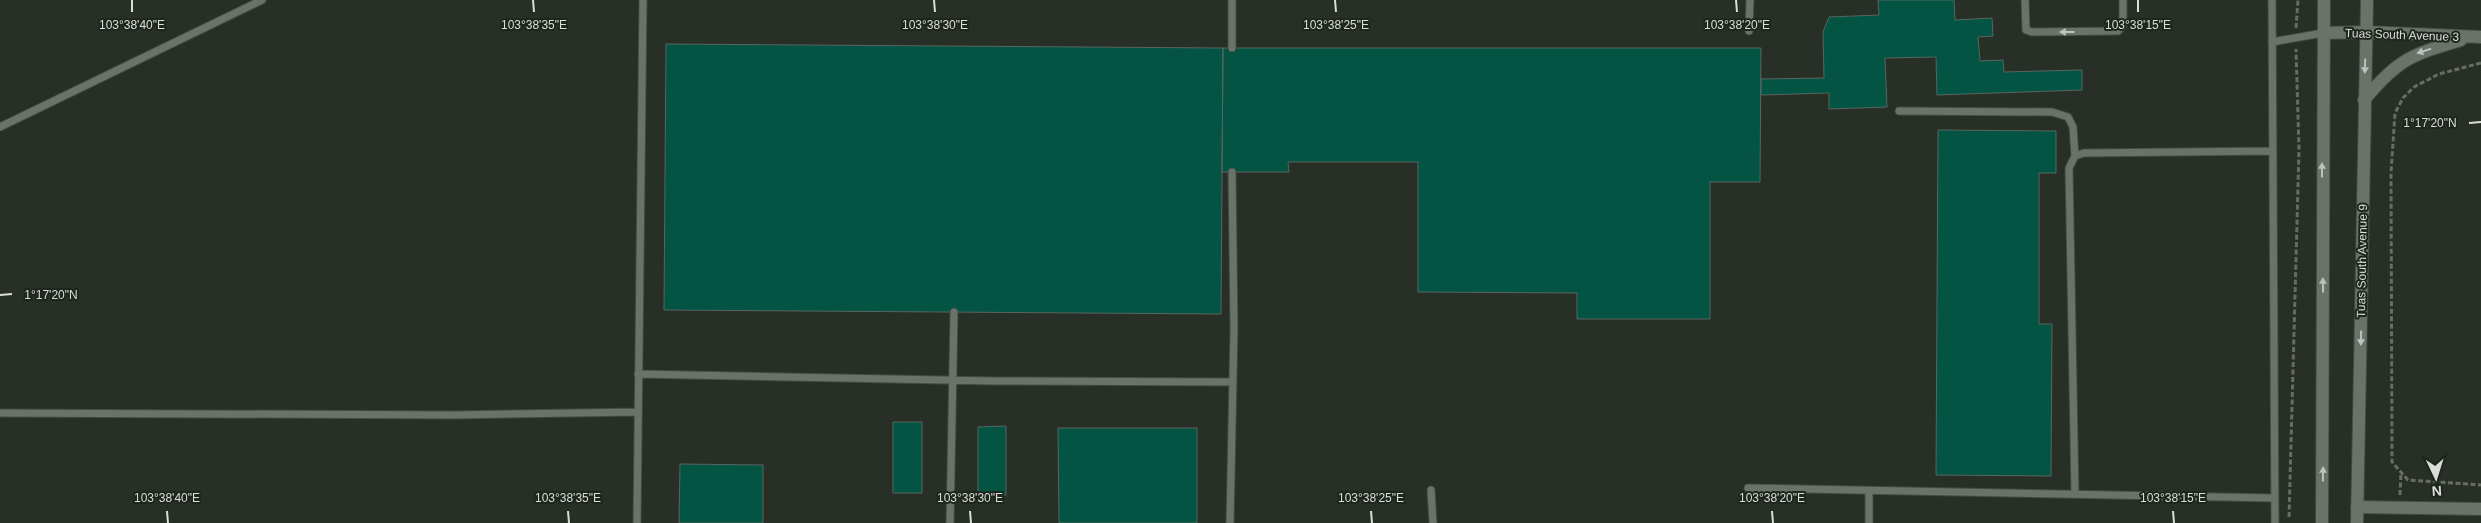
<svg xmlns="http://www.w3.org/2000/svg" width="2481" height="523" font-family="Helvetica,sans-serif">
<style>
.building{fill:#035443;stroke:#586661}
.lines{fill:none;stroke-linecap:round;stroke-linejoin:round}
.service-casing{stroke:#444b43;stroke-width:9}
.minor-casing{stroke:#444b43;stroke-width:14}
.tertiary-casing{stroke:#444b43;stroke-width:14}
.path{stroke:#676d65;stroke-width:3;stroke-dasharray:5 2.5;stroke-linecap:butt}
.service{stroke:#6a7369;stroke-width:7}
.minor{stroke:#6a7369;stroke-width:12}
.tertiary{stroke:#6a7369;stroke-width:12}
.oneway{fill:#bdc3bc}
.ticks{fill:none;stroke:#d9ded8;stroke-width:2}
.labels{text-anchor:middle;stroke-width:4;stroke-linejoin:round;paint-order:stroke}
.street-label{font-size:12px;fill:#d9ded8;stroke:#1e261d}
.ticks-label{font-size:12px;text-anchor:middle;fill:#d9ded8;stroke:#1e261d;stroke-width:4;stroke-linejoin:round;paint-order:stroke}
</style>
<rect width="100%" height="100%" fill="#282f26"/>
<path class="building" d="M 1878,0 L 1954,0 L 1955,20 L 1992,18 L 1993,36 L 1978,37 L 1980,61 L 2003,60 L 2004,72 L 2082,70 L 2082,90 L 1937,95 L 1936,57 L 1885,58 L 1887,107 L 1829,109 L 1829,93 L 1761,95 L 1761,79 L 1824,78 L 1823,32 L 1829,17 L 1879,15 Z
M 666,44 L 1223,48 L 1221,314 L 664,310 Z
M 1223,48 L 1761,48 L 1760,182 L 1710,182 L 1710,319 L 1577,319 L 1577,293 L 1418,292 L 1418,162 L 1288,162 L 1289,172 L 1222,172 Z
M 1938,130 L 2056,131 L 2056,173 L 2039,173 L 2039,324 L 2052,324 L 2051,476 L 1936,475 Z
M 893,422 L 922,422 L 922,493 L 893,493 Z
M 1006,426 L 1006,495 L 978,495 L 978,427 Z
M 1058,428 L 1197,428 L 1197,523 L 1059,523 Z
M 680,464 L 763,465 L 763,523 L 679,523 Z"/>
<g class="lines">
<g class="service-casing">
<path id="service" d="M 1232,0 L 1232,48
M 2025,0 L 2026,30 L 2032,32 L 2118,31 L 2123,26 L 2123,0
M 2272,0 L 2275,523
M 1749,31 L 1750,0
M 2272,42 L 2323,33
M 1899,111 L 2052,112 L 2068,117 L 2073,127 L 2075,156 L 2069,168 L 2075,494
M 0,127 L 262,0
M 2075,156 L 2084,153 L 2272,151
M 638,374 L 994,381 L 1233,382
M 0,413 L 454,415 L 638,412
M 1748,488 L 2275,498
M 1431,490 L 1433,523
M 1869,491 L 1869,523
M 637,523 L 643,0
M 950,523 L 954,312
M 1230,523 L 1234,328 L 1232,172"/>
</g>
<g class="minor-casing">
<path id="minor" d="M 2357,507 L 2481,509"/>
</g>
<g class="tertiary-casing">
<path id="tertiary" d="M 2323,33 L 2367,32 L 2481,37
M 2364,100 C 2398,59 2411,55 2461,40
M 2322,523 L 2324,0
M 2357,523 L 2367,0"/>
</g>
<path class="path" d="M 2296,28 L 2298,0
M 2481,63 L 2439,74 L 2414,87 L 2403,98 L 2395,113 L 2391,173 L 2392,462 L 2408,480 L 2481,485
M 2400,495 L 2401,472
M 2289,517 L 2299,149 L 2296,49"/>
<use href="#service" class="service"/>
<use href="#minor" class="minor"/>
<use href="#tertiary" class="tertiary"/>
</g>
<defs><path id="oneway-solid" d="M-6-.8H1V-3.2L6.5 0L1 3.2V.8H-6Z" transform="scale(1.25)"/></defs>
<g class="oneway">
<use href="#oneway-solid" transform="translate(2067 32) rotate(180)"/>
<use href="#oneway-solid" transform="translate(2424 51) rotate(162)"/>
<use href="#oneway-solid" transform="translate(2365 66) rotate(92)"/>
<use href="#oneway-solid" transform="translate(2322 170) rotate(-90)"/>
<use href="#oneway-solid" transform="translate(2323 285) rotate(-91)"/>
<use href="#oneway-solid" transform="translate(2361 338) rotate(91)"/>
<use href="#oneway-solid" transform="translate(2323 474) rotate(-89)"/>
</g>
<path class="ticks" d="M 132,0 L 132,12M 533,0 L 534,12M 934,0 L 935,12M 1335,0 L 1336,12M 1736,0 L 1737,12M 2138,0 L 2138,12M 2469,123 L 2481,122M 0,295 L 12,294M 167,511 L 168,523M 568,511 L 569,523M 970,511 L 971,523M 1371,511 L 1372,523M 1772,511 L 1773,523M 2173,511 L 2174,523"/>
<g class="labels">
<g class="street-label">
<text transform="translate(2402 35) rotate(2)" y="4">Tuas South Avenue 3</text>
<text transform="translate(2362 261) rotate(-89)" y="4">Tuas South Avenue 9</text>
</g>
</g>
<g class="ticks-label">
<text x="132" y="29">103°38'40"E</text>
<text x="534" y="29">103°38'35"E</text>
<text x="935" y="29">103°38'30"E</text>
<text x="1336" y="29">103°38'25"E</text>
<text x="1737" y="29">103°38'20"E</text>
<text x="2138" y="29">103°38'15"E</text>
<text x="2430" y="127">1°17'20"N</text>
<text x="51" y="299">1°17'20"N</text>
<text x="167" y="502">103°38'40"E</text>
<text x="568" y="502">103°38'35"E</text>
<text x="970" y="502">103°38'30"E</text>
<text x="1371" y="502">103°38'25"E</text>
<text x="1772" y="502">103°38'20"E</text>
<text x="2173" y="502">103°38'15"E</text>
</g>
<g transform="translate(2436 478) rotate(176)" stroke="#1e261d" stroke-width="4" paint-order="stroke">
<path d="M0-4L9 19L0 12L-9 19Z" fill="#d9ded8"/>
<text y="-8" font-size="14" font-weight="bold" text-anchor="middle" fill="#d9ded8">N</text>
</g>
</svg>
